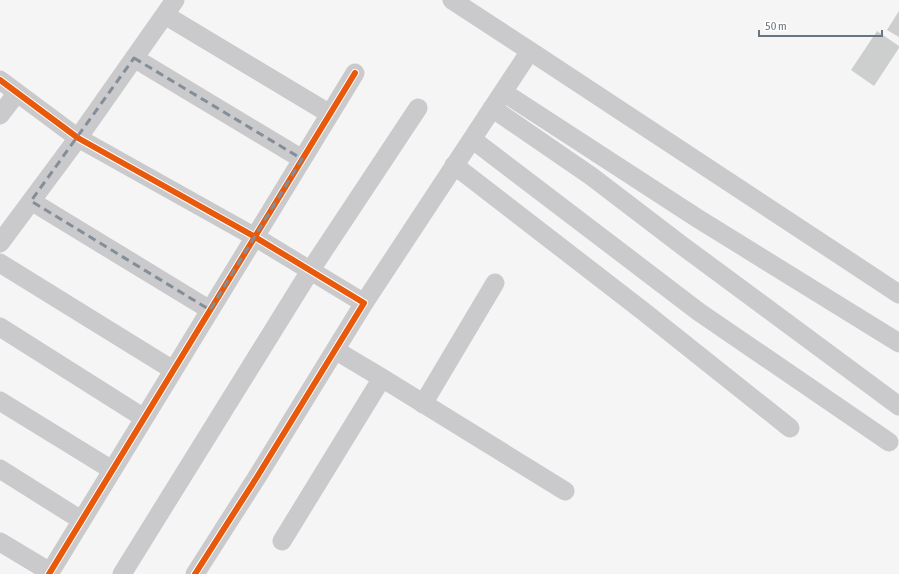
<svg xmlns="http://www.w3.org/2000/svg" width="899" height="574" font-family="'Asap Condensed',sans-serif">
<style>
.building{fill:#cdcece}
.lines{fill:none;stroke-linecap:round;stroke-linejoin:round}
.minor{stroke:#cacacc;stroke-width:19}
.cycleway-casing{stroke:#fff;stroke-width:8}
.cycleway{stroke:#e8590c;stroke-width:6}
.marked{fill:none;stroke:#848e98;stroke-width:3;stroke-dasharray:8 5;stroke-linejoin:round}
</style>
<rect width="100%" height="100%" fill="#f5f5f5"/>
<path class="building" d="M 899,11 L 899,37 L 887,30 Z
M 877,31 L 899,46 L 899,48 L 874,86 L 851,70 Z"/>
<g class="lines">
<path class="minor" d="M 165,15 L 330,114
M 530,51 L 899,294
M 134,58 L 302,159
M 0,80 L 78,138 L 255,237 L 364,303 L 257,477 L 195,574
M 503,92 L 697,218 L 899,343
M 492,108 L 591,176 L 684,247 L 899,406
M 0,115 L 17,93
M 472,139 L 699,312 L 889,442
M 454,165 L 643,311 L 790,428
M 31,201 L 210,310
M 0,243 L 78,138 L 175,0
M 0,263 L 173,370
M 364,303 L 530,51 L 452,0
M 0,327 L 144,418
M 335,350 L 382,378 L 565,491
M 0,401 L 112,470
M 423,404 L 495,283
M 0,469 L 81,520
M 282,541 L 382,378
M 0,542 L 50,572
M 49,574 L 355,73
M 122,574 L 310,271 L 418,108"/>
<g class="cycleway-casing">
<path id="cycleway" d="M 0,80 L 78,138 L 255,237 L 364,303 L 257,477 L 195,574
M 49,574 L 355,73"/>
</g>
<use href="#cycleway" class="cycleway"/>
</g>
<path class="marked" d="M 134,58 L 302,159 L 210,310 L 31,201 Z"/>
<path d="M759 30v6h123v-6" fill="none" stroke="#697581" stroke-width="2"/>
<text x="765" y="30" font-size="12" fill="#697581" stroke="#ffffff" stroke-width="3" paint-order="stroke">50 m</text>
</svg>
